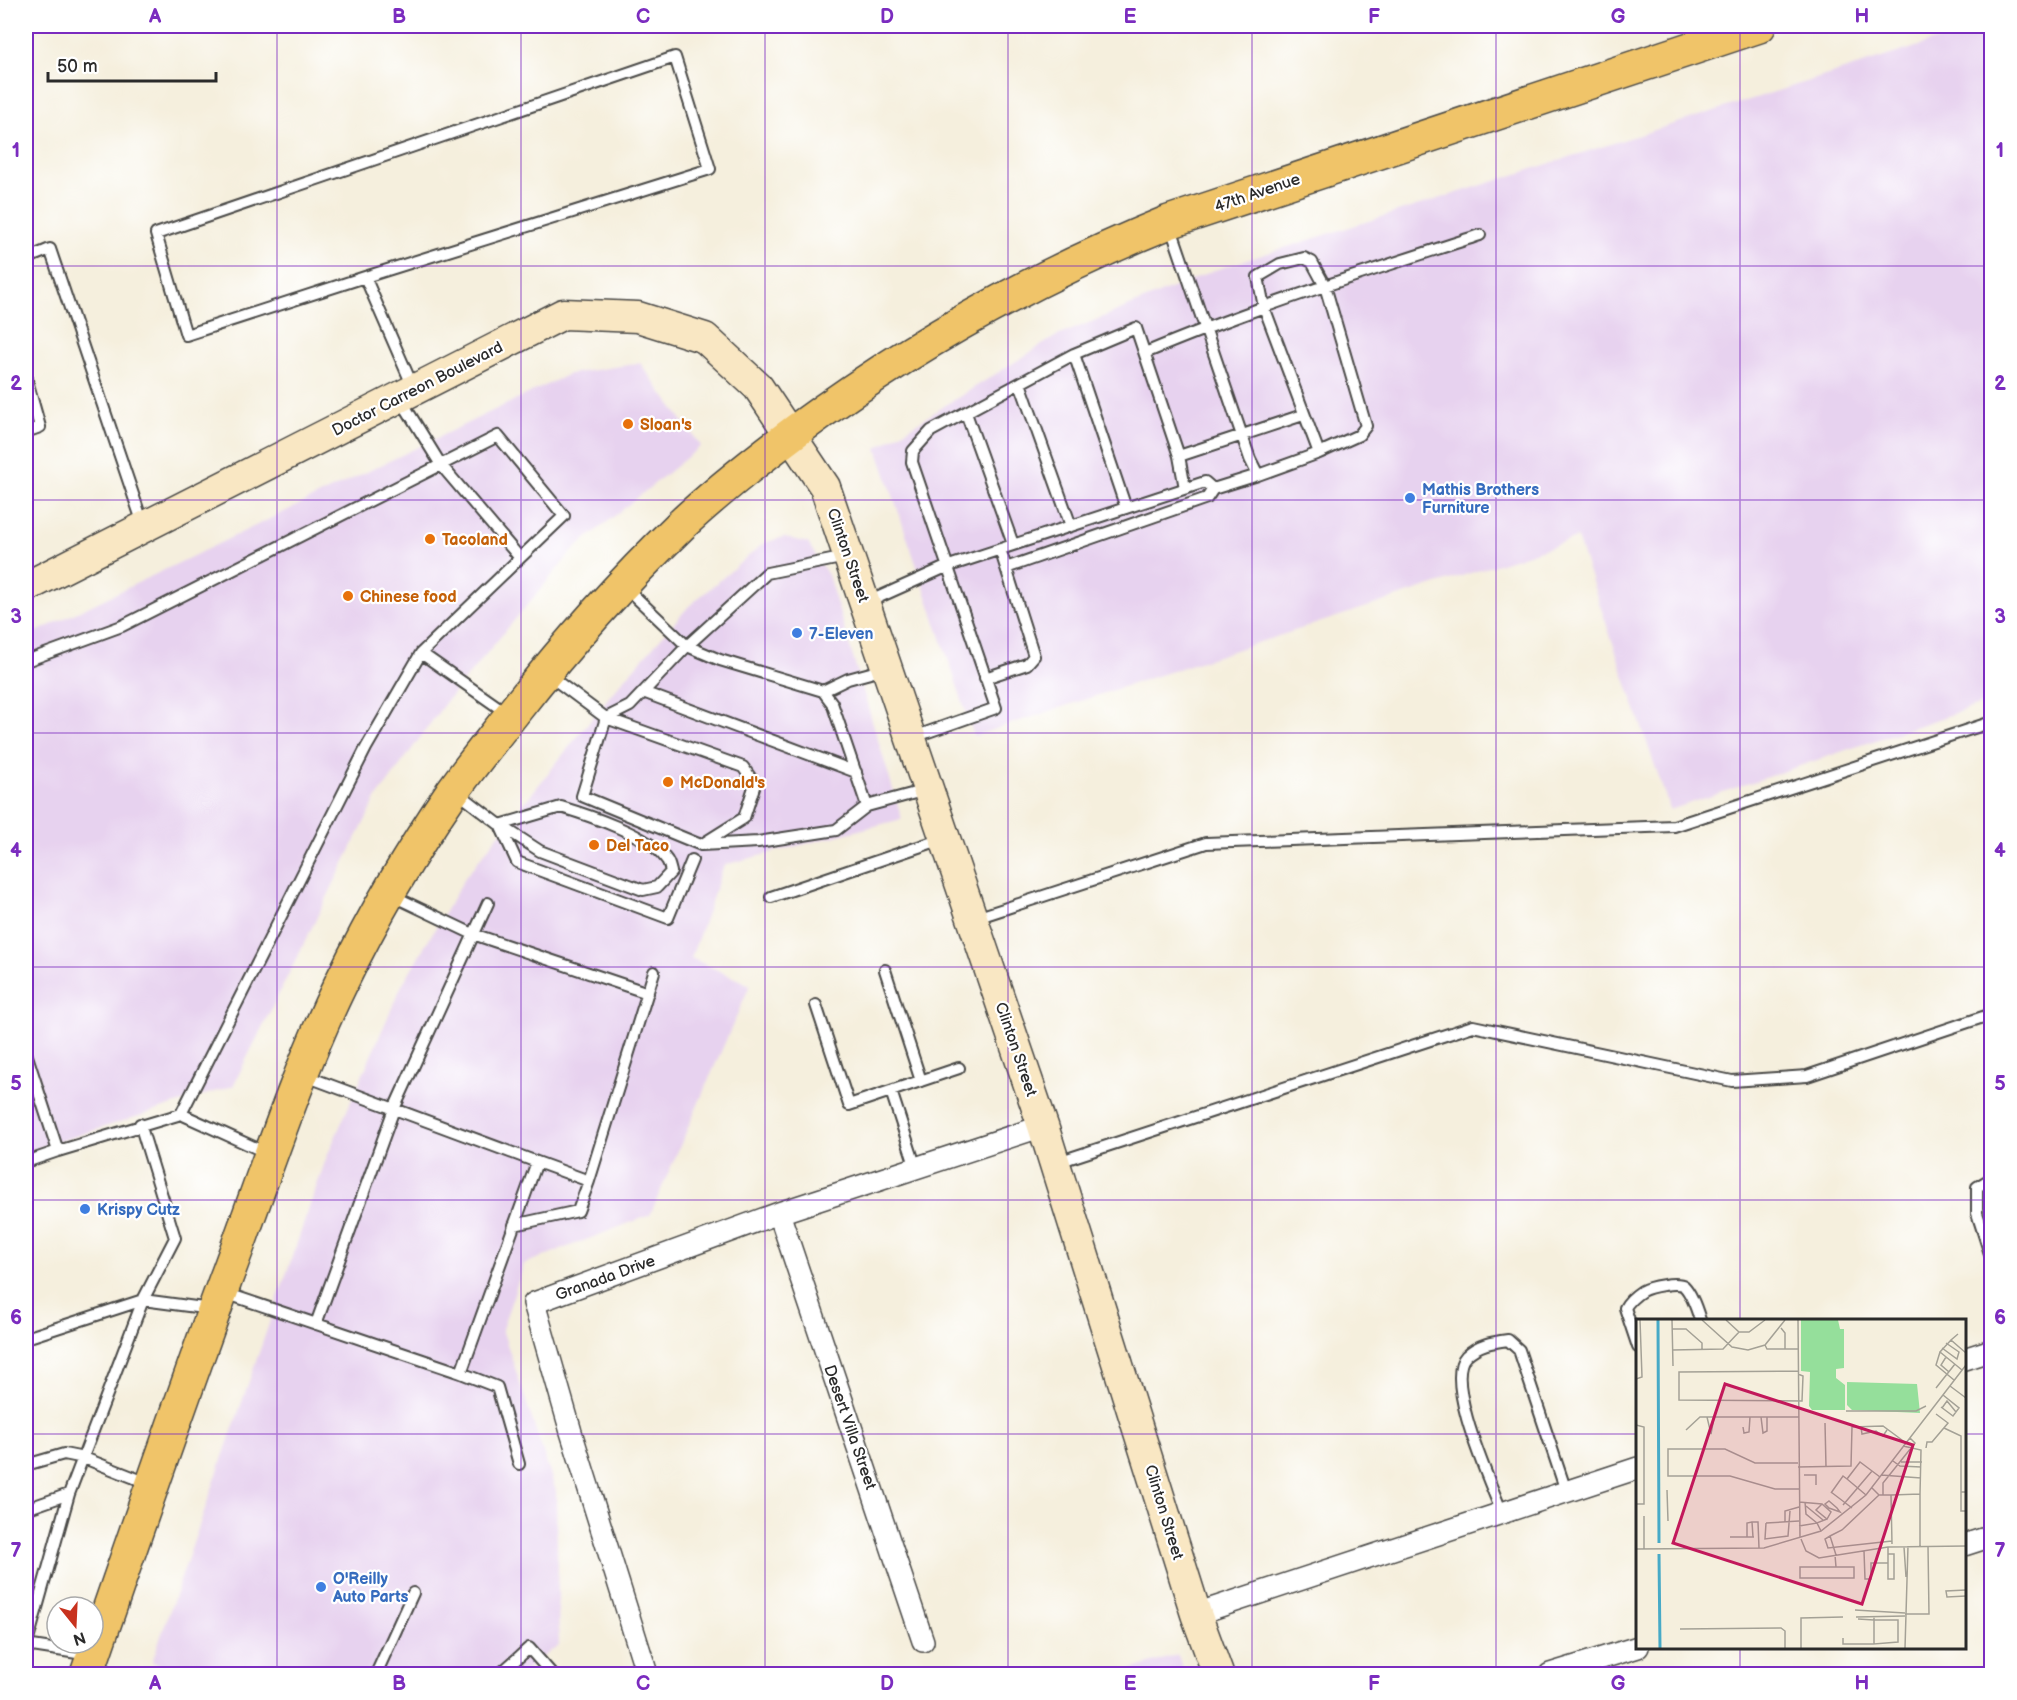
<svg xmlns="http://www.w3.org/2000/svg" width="2017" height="1700" font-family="'Balsamiq Sans',sans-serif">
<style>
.built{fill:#e7d2ef}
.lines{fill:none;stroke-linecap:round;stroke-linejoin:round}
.lane-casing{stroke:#494846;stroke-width:14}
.street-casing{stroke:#494846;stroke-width:24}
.secondary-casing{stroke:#494846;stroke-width:33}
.primary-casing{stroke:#494846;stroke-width:36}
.lane{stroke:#fff;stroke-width:10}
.street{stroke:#fff;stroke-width:21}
.secondary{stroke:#f9e7c3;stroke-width:30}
.primary{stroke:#f0c469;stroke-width:33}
.grid{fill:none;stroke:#7b2cbf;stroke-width:1.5;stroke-opacity:0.55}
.food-dot{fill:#e8710a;stroke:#fff;stroke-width:2}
.shop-dot{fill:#3f7fe0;stroke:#fff;stroke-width:2}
.labels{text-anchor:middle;stroke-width:4.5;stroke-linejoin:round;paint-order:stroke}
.street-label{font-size:16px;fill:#2b2b2b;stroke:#fff}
.food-label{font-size:16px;font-weight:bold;fill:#c56008;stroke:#fff;text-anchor:start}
.shop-label{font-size:16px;font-weight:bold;fill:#366cbe;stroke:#fff;text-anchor:start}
.inset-river{fill:none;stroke:#47aac7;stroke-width:3}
.inset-road{fill:none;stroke:#a4a196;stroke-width:1.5}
.view{fill:#c2185b;fill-opacity:0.15;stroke:#c2185b;stroke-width:3}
.inset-edge{fill:none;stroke:#2b2b2b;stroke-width:3}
.neatline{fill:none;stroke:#7b2cbf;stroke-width:2}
.grid-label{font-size:20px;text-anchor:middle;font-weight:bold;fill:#7b2cbf}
</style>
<rect width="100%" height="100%" fill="#fff"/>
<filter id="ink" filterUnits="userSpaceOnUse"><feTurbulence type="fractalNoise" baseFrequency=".0167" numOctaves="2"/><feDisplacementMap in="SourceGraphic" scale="12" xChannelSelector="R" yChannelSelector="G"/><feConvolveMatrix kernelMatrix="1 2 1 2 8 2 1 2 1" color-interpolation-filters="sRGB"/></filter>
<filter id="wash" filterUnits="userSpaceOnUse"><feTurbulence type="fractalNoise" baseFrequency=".008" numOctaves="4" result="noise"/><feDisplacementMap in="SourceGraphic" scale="24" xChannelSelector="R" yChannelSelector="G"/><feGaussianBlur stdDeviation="1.35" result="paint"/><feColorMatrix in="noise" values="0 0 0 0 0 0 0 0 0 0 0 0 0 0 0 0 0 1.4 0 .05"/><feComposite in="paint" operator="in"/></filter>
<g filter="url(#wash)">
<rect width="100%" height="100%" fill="#f5efdd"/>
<path class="built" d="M 1982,26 L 1991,26 L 1991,701 L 1670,810 L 1577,538 L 974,736 L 877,448 L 1055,337 L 1218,269 Z
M 640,363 L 701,446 L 575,548 L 445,703 L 376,799 L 233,1086 L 26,1152 L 26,637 L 569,374 Z
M 784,537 L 808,543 L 828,575 L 902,819 L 724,865 L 691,958 L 750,985 L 650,1215 L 524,1264 L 502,1329 L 556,1491 L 559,1645 L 520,1674 L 190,1674 L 152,1662 L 327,1156 L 402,985 L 466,876 L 613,692 L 689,606 L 764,543 Z
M 1178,1655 L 1184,1674 L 1118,1674 L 1177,1655 Z"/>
</g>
<g filter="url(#ink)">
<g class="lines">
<g class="lane-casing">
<path id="lane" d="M 1170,225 L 1250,459 L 1258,475 L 1319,453 L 1264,307 L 1258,277 L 1280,264 L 1304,258 L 1312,262 L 1325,286 L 1366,426 L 1359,435 L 1319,453
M 26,259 L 50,249 L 143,524
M 365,277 L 710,169 L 675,57 L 156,234 L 186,335 L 365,277 L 413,387
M 1145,353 C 1254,307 1367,272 1480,235
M 1074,354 L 1126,508
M 26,377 L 40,427 L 26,432
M 1020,383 L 1071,526
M 966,413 L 1013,544
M 1179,456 L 1303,415
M 1213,489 L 1258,475
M 626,588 L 687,646 L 767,573 L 846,557
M 868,602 L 946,567 L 1205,482 L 1213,489 L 1207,498 L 1006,568
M 421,653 L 508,714
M 26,661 L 122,626 L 498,436 L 564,516 L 520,558
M 547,674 L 606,718 L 630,706 L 687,646 L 720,660 L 823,691 L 832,703 L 867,806
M 985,678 L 1027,664 L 1034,656 L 1000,549
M 823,691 L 848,679 L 885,669
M 643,692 L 856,772
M 911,738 L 996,708 L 912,462 L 913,451 L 931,431 L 1074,354 L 1136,328 L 1179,456 L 1185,488
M 457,792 L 500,825 L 517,862 L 668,918 L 692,860
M 561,807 C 588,815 651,836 666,859 C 669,862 670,868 671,872 L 657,887 L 643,890 L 540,851 L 500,825 Z
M 701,845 L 744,818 L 755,784 L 743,767 L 606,718 L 582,796 L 701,845 L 758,842 L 836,830 L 867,806 L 926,790
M 391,895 L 473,934 L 648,993
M 771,897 L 942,839
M 973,919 L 1206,843 L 1674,826 L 1992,722
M 885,970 L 921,1081
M 816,1005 L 849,1105 L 959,1068
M 26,1053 L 58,1151 L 181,1114 L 267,1153
M 891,1091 L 916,1168
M 181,1114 L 366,748 L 421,653 L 520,558 L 441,465 L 401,400
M 26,1162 L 58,1151
M 537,1162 L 589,1181 L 654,972
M 1055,1163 L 1473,1026 L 1732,1081 L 1807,1076 L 1992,1014
M 1992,1178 L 1977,1187 L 1977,1213 L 1992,1260
M 514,1225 L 578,1211 L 589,1181
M 225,1293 L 461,1373 L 537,1162 L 303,1075
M 316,1324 L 394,1109 L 488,903
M 26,1338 L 143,1300 L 211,1309
M 1638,1347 L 1625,1308 C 1628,1302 1636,1295 1642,1291 C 1649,1287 1677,1281 1684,1286 C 1692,1294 1697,1310 1700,1320
M 461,1373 L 497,1387 L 519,1464
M 26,1465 L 64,1454 L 84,1458 L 150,1484
M 26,1509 L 69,1494
M 1502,1513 C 1491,1484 1443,1380 1466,1356 C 1478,1344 1493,1342 1508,1340 L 1519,1350 L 1566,1491
M 26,1645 L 90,1655
M 26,1647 L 69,1494 L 143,1300 L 175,1238 L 140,1124
M 376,1674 L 413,1593
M 500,1674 L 529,1648 L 552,1674"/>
</g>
<g class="street-casing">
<path id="street" d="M 779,1213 L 923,1641
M 1964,1359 L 1992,1350
M 1964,1545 L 1992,1536
M 1196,1614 L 1638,1468
M 647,1674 L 571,1432 L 534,1303 L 779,1213 L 1043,1126
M 1550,1674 L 1638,1647"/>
</g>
<g class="secondary-casing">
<path id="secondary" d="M 26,587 L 563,314 L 638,317 L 705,338 L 758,387 L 825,487 L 1043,1126 L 1196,1614 L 1218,1674"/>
</g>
<g class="primary-casing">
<path id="primary" d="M 87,1674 C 132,1543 177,1411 225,1281 C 263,1180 295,1077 342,981 C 374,915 411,852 452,792 C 472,764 494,737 516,709 C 566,645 621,583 680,526 C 717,491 757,460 797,430 C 912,345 1036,276 1169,222 L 1759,26"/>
</g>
<use href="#lane" class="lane"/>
<use href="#street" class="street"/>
<use href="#secondary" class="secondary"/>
<use href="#primary" class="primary"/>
</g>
</g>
<path class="grid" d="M 277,26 L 277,1674M 521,26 L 521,1674M 765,26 L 765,1674M 1008,26 L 1008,1674M 1252,26 L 1252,1674M 1496,26 L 1496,1674M 1740,26 L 1740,1320M 26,266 L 1992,266M 26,500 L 1992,500M 26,733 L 1992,733M 26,967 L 1992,967M 26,1200 L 1992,1200M 26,1434 L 1638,1434M 1964,1434 L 1992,1434M 1740,1648 L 1740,1674"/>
<g class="food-dot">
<circle cx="628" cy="424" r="6"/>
<circle cx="430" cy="539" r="6"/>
<circle cx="348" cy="596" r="6"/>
<circle cx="668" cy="782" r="6"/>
<circle cx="594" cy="845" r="6"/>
</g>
<g class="shop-dot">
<circle cx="1410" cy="498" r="6"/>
<circle cx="797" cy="633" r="6"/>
<circle cx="85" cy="1209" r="6"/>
<circle cx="321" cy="1587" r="6"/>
</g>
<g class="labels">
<g class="street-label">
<text transform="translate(1257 192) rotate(-19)" y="6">47th Avenue</text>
<text transform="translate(417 388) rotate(-27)" y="6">Doctor Carreon Boulevard</text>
<text transform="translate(849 555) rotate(71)" y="6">Clinton Street</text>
<text transform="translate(1017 1049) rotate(71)" y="6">Clinton Street</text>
<text transform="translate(605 1277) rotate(-20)" y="6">Granada Drive</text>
<text transform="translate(851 1427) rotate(71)" y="6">Desert Villa Street</text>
<text transform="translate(1165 1512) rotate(73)" y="6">Clinton Street</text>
</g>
<g class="food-label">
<text x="640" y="430">Sloan's</text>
<text x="442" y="545">Tacoland</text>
<text x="360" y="602">Chinese food</text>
<text x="680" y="788">McDonald's</text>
<text x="606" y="851">Del Taco</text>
</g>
<g class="shop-label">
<text x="1422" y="495">Mathis Brothers<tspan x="1422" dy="18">Furniture</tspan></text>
<text x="809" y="639">7-Eleven</text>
<text x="97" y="1215">Krispy Cutz</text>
<text x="333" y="1584">O'Reilly<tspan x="333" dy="18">Auto Parts</tspan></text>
</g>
</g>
<g transform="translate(1636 1319)">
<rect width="330" height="330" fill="#f5efdd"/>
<path d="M 165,1 L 202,1 L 204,10 L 208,10 L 208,49 L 200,50 L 200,59 L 209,66 L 209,91 L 176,91 L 173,87 L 174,53 L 165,52 ZM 211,63 L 281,65 L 284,94 L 216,91 L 211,86 Z" fill="#95df9b"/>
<path class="inset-river" d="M 22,1 L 23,224M 23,235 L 24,329"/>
<path class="inset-road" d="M 36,1 L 37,47M 66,1 L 96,28 L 112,31 L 129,26 L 149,1M 90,1 L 103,13 L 113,13 L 129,1M 162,1 L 164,219M 145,9 L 149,14 L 149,30M 36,10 L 50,10 L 66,24 L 66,30M 322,15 L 315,21 L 330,34M 315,21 L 304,33 L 326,51M 129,26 L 131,30 L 162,30M 306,29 L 321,40 L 323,33 L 310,24M 36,31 L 87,30 L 103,13M 304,33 L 300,46 L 318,61M 310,38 L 305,46 L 313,53M 162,52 L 43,53 L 43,81 L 166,82 L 167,57 L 162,55M 0,60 L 6,58 L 4,1M 314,67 L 330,79M 300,69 L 319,45M 305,88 L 317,97 L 323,89 L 307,76M 306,89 L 311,82 L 320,93M 210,92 L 280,92 L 290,87M 71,98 L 75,115 L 78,98M 125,98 L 127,114 L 131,112 L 131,98M 189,104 L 190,148M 0,106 L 8,108 L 8,185 L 0,185M 107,108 L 108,114 L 113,113 L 114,98M 225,108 L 226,115 L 240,112 L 247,117 L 251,111M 308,109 L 325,117 L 325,173 L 330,173M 50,111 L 64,98 L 163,98M 267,127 L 285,131 L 284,175M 290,129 L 291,123 L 296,123 L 312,104 L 300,95M 257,142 L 264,147 L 285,148M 265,143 L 286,143M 162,144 L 119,144 L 89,130 L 32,130 L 32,157 L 94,157 L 139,170 L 163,170M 162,148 L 215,147 L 216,108 L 247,107 L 270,124M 168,156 L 180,156 L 180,166M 245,156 L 285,159M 236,169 L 243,176 L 255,176 L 256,225M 31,171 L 32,202M 195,173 L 216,189M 325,173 L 325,192 L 330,192M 195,174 L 207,157 L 211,160M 230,176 L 211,160 L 224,143 L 244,158M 247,176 L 247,164 L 279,124 L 274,119M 255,176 L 284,175 L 284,227M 193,182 L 201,189 L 204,193 L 193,189 L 189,185 ZM 163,183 L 186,185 L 195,193 L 191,200 L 180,191 L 186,185M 169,183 L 170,195 L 181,204 L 191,200M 207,186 L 236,152M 170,187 L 187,201M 8,197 L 8,230M 149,203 L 149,192 L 163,188M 130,204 L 129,220 L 152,217 L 154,192M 130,204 L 163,202M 163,207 L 181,204 L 185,212M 194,217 L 189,220 L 192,229 L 256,222M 94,218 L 118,218M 111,218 L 111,204 L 116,203M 117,218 L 116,203 L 122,203 L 123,229M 165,220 L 170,232 L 183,239 L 252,228 L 330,227M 252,228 L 252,260 L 258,260 L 258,235 L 252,235M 268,228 L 270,258M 0,230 L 128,229 L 185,212 L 230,176 L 330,46M 228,232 L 229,260 L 235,260 L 235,244 L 252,244M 199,236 L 200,248 L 218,248 L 218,259 L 164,259 L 164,248 L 200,248M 200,236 L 194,217 L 206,211 L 243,176M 330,271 L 310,272 L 311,278 L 330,277M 219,291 L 269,294M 269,295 L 293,295 L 292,227M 220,298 L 269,297M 222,300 L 238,301 L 262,301 L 262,323 L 238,325 L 238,297M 44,310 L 145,309 L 149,312 L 149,329M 207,319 L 207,325 L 238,325M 165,329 L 165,299 L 207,298M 269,329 L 272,227"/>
<path class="view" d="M 89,65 L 277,126 L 226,285 L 37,224 Z"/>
<rect width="330" height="330" class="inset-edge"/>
</g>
<rect width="2017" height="1700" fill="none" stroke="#fff" stroke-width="66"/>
<g transform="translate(75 1625) rotate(162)"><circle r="28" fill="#ffffff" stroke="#aaaaaa" stroke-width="1.5"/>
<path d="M0-4.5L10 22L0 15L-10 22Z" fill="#c8321e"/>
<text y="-9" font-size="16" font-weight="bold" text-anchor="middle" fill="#2b2b2b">N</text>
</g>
<path d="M48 72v9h168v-9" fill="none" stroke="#2b2b2b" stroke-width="3"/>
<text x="57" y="72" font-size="18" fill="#2b2b2b" stroke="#ffffff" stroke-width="4.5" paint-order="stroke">50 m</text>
<rect x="33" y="33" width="1951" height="1634" class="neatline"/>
<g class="grid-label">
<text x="155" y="23">A</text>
<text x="399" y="23">B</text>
<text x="643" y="23">C</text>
<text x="887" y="23">D</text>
<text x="1130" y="23">E</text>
<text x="1374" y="23">F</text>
<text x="1618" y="23">G</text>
<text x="1862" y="23">H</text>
<text x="16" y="157">1</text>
<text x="2000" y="157">1</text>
<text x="16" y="390">2</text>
<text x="2000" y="390">2</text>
<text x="16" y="623">3</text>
<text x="2000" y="623">3</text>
<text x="16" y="857">4</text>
<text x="2000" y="857">4</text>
<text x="16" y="1090">5</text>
<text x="2000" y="1090">5</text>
<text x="16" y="1324">6</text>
<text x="2000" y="1324">6</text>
<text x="16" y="1557">7</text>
<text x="2000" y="1557">7</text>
<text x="155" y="1690">A</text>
<text x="399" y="1690">B</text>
<text x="643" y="1690">C</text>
<text x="887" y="1690">D</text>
<text x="1130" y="1690">E</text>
<text x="1374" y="1690">F</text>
<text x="1618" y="1690">G</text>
<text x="1862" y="1690">H</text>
</g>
</svg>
